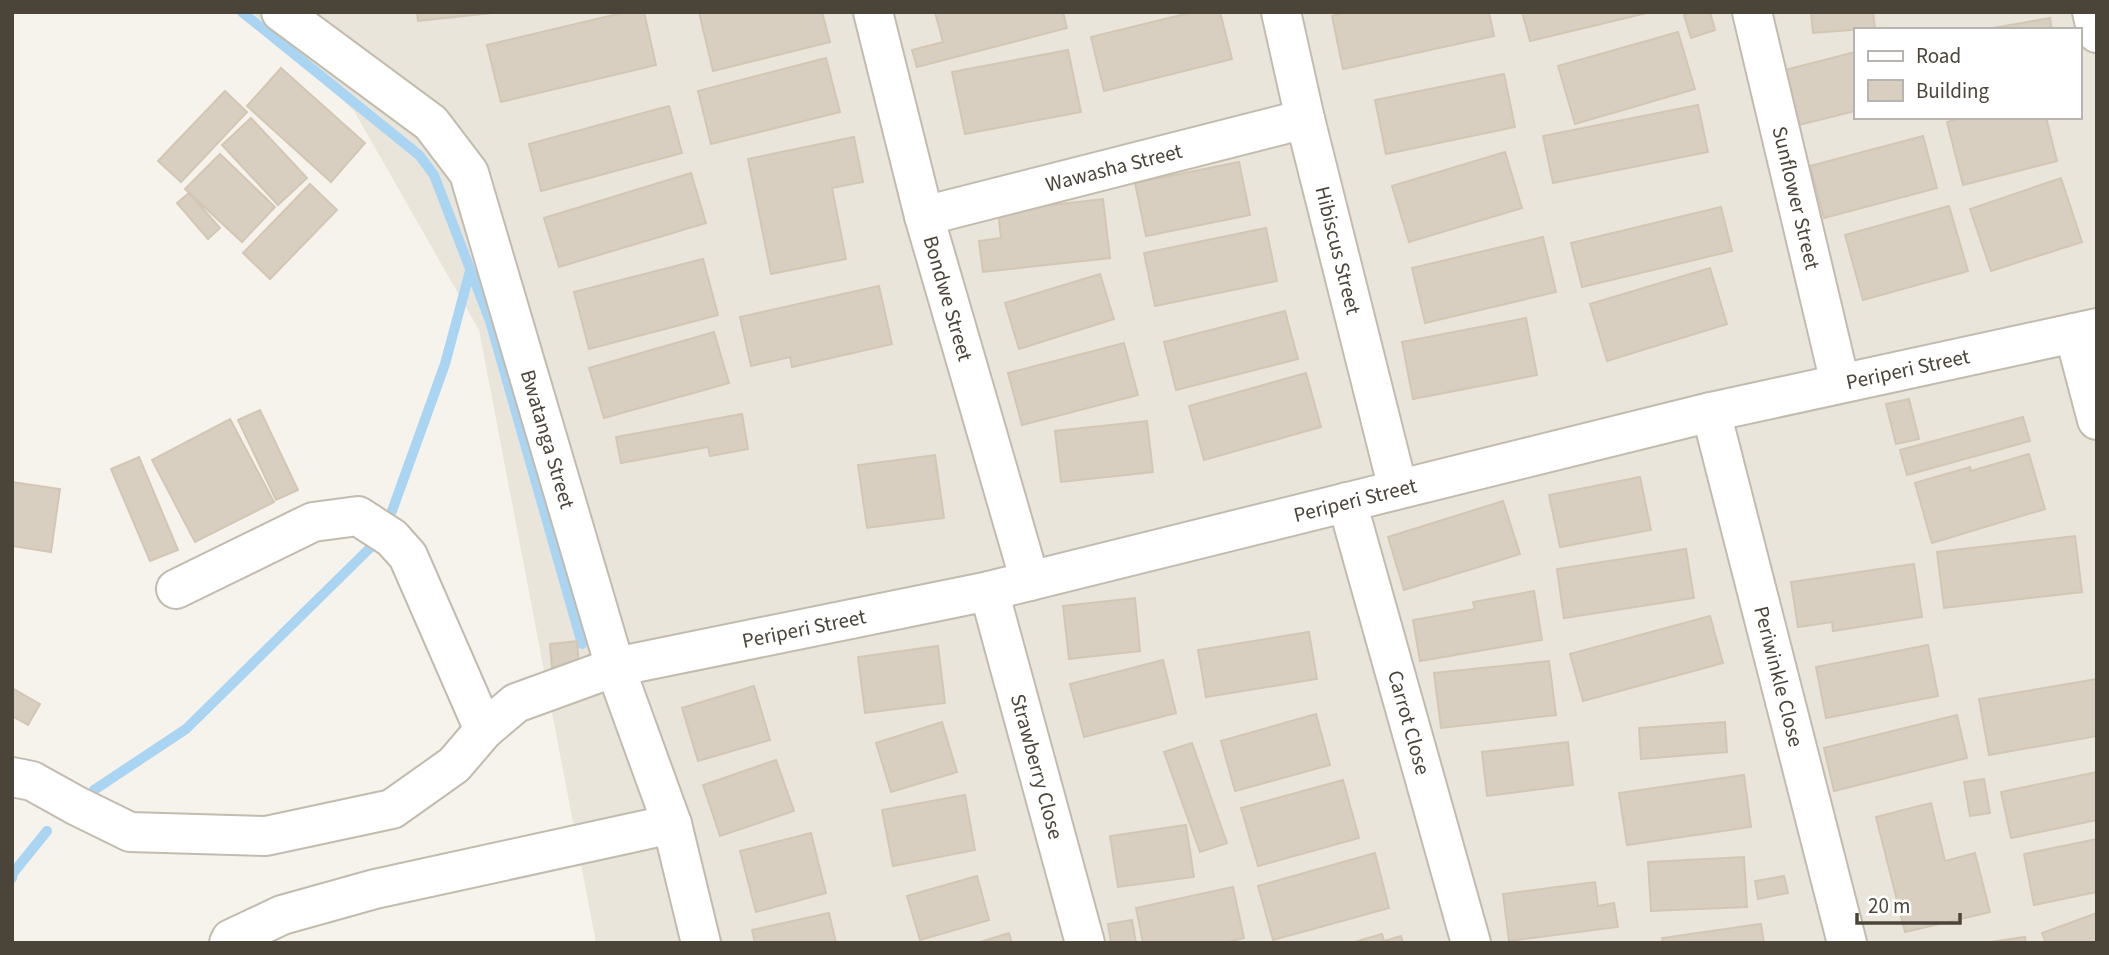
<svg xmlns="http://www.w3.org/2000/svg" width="2109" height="955" font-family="'Source Sans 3',sans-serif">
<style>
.residential{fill:#eae5da;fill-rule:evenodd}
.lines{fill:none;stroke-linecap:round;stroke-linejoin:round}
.stream{stroke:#a9d4f2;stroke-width:10}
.building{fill:#d8cfc1;stroke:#d3c7b4;stroke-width:2}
.minor-casing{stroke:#c2bbae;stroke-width:42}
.minor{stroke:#fff;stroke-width:38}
.labels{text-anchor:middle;stroke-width:5;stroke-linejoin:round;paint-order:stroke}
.street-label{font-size:21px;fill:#4b4439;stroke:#fff}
</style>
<rect width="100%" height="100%" fill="#f6f3ec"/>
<path class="residential" d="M 252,12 L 2097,12 L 2097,943 L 596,943 L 479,330 L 354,111 ZM 1855,30 L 2079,30 L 2079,117 L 1855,117 Z"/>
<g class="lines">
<path class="stream" d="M 242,12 L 419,155 L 434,175 L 490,321 L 582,644
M 392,511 L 445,364 L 470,271
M 94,790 L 186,729 L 374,544
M 12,878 L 13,873 L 47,831"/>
</g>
<path class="building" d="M 417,12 L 502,12 L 418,21 Z
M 626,12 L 644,12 L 656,65 L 501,102 L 487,45 Z
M 699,12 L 822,12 L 830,42 L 713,71 Z
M 935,12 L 1063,12 L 1067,28 L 917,67 L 912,50 L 943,42 Z
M 1193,12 L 1220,12 L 1232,59 L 1104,91 L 1091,37 Z
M 1347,12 L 1489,12 L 1494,36 L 1343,69 L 1332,16 Z
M 1522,12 L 1651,12 L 1530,41 Z
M 1692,12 L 1710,12 L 1715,30 L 1691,38 L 1684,15 Z
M 1811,12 L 1873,12 L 1875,28 L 1813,33 Z
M 2050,18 L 2052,30 L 1982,30 Z
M 1678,32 L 1695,89 L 1575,124 L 1558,66 Z
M 1068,50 L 1081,112 L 965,134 L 952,72 Z
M 1855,52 L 1855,111 L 1799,125 L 1785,70 Z
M 826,58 L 840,112 L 711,144 L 698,91 Z
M 281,68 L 365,143 L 331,182 L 247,106 Z
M 1504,74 L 1515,127 L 1386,154 L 1375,100 Z
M 225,91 L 247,112 L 181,182 L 158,161 Z
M 1698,105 L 1708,152 L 1553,183 L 1543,136 Z
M 669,106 L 682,153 L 541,191 L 529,144 Z
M 1965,117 L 2046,117 L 2057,161 L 1963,185 L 1947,122 Z
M 251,118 L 307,178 L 278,205 L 222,145 Z
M 1923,136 L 1937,188 L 1824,218 L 1810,166 Z
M 854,137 L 863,182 L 832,188 L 846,259 L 771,274 L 748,159 Z
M 1505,152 L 1522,208 L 1409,242 L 1392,186 Z
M 220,154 L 275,207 L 242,242 L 185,189 Z
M 1239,162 L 1250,215 L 1146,236 L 1135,183 Z
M 691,173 L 706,223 L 559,267 L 544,218 Z
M 2061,178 L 2082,242 L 1991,271 L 1970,209 Z
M 310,184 L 337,210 L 270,279 L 243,253 Z
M 189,193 L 220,228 L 208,239 L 177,203 Z
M 1103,199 L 1110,258 L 983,272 L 979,241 L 1001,238 L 998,211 Z
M 1949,206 L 1968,271 L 1863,300 L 1845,235 Z
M 1721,207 L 1732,251 L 1582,287 L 1571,243 Z
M 1266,228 L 1277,281 L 1155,306 L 1144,253 Z
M 1543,237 L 1556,292 L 1425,323 L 1412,268 Z
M 703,259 L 718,315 L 589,349 L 574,292 Z
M 1710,268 L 1727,324 L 1607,361 L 1590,304 Z
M 1100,274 L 1114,319 L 1019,349 L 1005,303 Z
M 879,286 L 892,344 L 792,367 L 790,357 L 751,366 L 740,317 Z
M 1285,311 L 1298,359 L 1176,390 L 1164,342 Z
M 1526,318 L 1537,375 L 1413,399 L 1402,342 Z
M 714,332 L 729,383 L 604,418 L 589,368 Z
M 1124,343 L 1138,395 L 1022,425 L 1008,373 Z
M 1306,373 L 1321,427 L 1204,460 L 1189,406 Z
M 1909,399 L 1919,439 L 1896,444 L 1886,404 Z
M 260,410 L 298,490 L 276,500 L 238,420 Z
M 742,414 L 748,449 L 710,456 L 708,447 L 621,463 L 616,437 Z
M 2023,417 L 2030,441 L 1907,475 L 1900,450 Z
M 230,419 L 274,502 L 195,542 L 152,460 Z
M 1147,421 L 1153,472 L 1061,482 L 1055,431 Z
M 2029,454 L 2045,509 L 1932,543 L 1915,483 L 1970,467 L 1971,471 Z
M 935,455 L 944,518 L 867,528 L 858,465 Z
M 139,457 L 178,550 L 150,561 L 111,469 Z
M 1640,477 L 1651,530 L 1560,547 L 1549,495 Z
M 12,482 L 60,489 L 51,552 L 12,546 Z
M 1503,501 L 1520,554 L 1404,590 L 1388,537 Z
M 2075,536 L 2082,592 L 1944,608 L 1937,552 Z
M 1686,549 L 1694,598 L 1564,618 L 1557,569 Z
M 1914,564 L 1922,617 L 1833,631 L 1832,622 L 1798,627 L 1791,582 Z
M 1534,591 L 1542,640 L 1420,661 L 1413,620 L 1475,609 L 1473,602 Z
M 1135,598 L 1140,651 L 1069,659 L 1063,606 Z
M 1710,616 L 1723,663 L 1583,701 L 1570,654 Z
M 1309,632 L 1317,679 L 1206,697 L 1198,650 Z
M 577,641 L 579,666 L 552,668 L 550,644 Z
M 1928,645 L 1938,696 L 1826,718 L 1816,667 Z
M 938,646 L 945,703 L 865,713 L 858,657 Z
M 1163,660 L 1176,713 L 1084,737 L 1070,684 Z
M 1549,661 L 1556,715 L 1441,728 L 1434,673 Z
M 2097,679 L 2097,736 L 1989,755 L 1979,699 Z
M 754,686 L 770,740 L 698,761 L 682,708 Z
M 12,688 L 40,704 L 28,725 L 12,716 Z
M 1316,714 L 1330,765 L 1235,791 L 1221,741 Z
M 1957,715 L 1967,758 L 1834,791 L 1824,748 Z
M 942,722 L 957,772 L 891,792 L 876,743 Z
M 1725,722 L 1727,752 L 1641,759 L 1639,728 Z
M 1568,742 L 1573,785 L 1487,796 L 1482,752 Z
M 1192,743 L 1227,843 L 1200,852 L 1164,752 Z
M 776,760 L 794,811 L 720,836 L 703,785 Z
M 2097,772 L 2097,820 L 2011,838 L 2001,792 Z
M 1744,775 L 1751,827 L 1627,845 L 1619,793 Z
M 1984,779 L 1990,813 L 1970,816 L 1964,782 Z
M 1343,780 L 1359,838 L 1258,866 L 1241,808 Z
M 965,795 L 975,850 L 893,866 L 882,810 Z
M 1931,803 L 1945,861 L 1975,853 L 1990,912 L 1905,932 L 1876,817 Z
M 1186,825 L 1194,877 L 1118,887 L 1110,836 Z
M 811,833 L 826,893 L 756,912 L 740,851 Z
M 2097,839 L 2097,892 L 2034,905 L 2024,854 Z
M 1375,853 L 1389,908 L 1273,940 L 1258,886 Z
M 1744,857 L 1747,907 L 1651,911 L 1648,862 Z
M 977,876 L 989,920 L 920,940 L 907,896 Z
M 1784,876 L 1788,893 L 1758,899 L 1755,881 Z
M 1595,882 L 1598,906 L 1614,903 L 1618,927 L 1509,941 L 1503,894 Z
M 1233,887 L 1244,938 L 1224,943 L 1143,943 L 1136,908 Z
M 829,913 L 836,943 L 755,943 L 752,930 Z
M 2097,913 L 2097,943 L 2046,943 L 2042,933 Z
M 1132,920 L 1136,943 L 1111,943 L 1108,924 Z
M 1761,924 L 1764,943 L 1663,943 L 1662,938 Z
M 1009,933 L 1012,943 L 977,943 Z
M 1382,934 L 1384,941 L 1401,936 L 1403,943 L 1351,943 Z
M 2025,937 L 2026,943 L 1983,943 Z"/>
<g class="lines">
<g class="minor-casing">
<g id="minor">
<path id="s1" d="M 281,12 L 431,123 L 469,173 L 615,667 L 672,824 L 701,943"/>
<path id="s2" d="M 873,12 L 924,216 L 1030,581"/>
<path id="s3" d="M 1281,12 L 1305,119 L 1398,489"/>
<path id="s4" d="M 1752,12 L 1840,383"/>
<path d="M 2092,12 L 2097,33"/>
<path id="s5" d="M 924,216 L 1305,119"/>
<path d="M 2074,333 L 2097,420"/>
<path id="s6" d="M 1711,412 L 1847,943"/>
<path id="s7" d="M 1347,502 L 1471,943"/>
<path d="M 176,589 L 313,522 L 358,516 L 392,538 L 408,556 L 484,730"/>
<path id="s8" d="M 989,591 L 1085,943"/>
<path id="s9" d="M 12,777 L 32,781 L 77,806 L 130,832 L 266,836 L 392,809 L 454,765 L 484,730 L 516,703 L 615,667 L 989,591 L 1711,412 L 2097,328"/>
<path d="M 229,943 L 231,939 L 282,915 L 375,889 L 672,824"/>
</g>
</g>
<use href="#minor" class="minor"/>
</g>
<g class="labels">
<g class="street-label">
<text dy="7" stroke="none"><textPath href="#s5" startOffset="196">Wawasha Street</textPath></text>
<text dy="7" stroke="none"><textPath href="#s4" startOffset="191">Sunflower Street</textPath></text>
<text dy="7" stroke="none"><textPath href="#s3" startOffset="245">Hibiscus Street</textPath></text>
<text dy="7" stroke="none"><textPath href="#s2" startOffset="296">Bondwe Street</textPath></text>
<text dy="7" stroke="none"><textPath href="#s9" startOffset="1992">Periperi Street</textPath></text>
<text dy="7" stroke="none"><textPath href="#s1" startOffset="527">Bwatanga Street</textPath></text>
<text dy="7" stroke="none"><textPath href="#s9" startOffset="1424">Periperi Street</textPath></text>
<text dy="7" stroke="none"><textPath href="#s9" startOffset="858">Periperi Street</textPath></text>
<text dy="7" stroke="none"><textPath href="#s6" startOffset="273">Periwinkle Close</textPath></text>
<text dy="7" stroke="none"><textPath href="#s7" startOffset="229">Carrot Close</textPath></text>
<text dy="7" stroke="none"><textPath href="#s8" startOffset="182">Strawberry Close</textPath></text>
</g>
</g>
<rect width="2109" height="955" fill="none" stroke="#4b4439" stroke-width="28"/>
<rect x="1854" y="28" width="228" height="91" fill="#ffffff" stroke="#b7b4b0" stroke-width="2"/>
<rect x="1868" y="51" width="35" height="10" fill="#ffffff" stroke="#b7b4b0" stroke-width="2"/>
<text x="1916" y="63" font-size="21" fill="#4b4439">Road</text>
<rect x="1868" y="80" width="35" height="21" fill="#d8cfc1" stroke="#b7b4b0" stroke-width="2"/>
<text x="1916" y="98" font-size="21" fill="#4b4439">Building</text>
<path d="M1857 913v10h103v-10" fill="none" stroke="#4b4439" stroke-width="3.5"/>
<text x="1868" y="913" font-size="21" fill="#4b4439" stroke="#ffffff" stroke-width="5" paint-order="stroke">20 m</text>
</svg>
